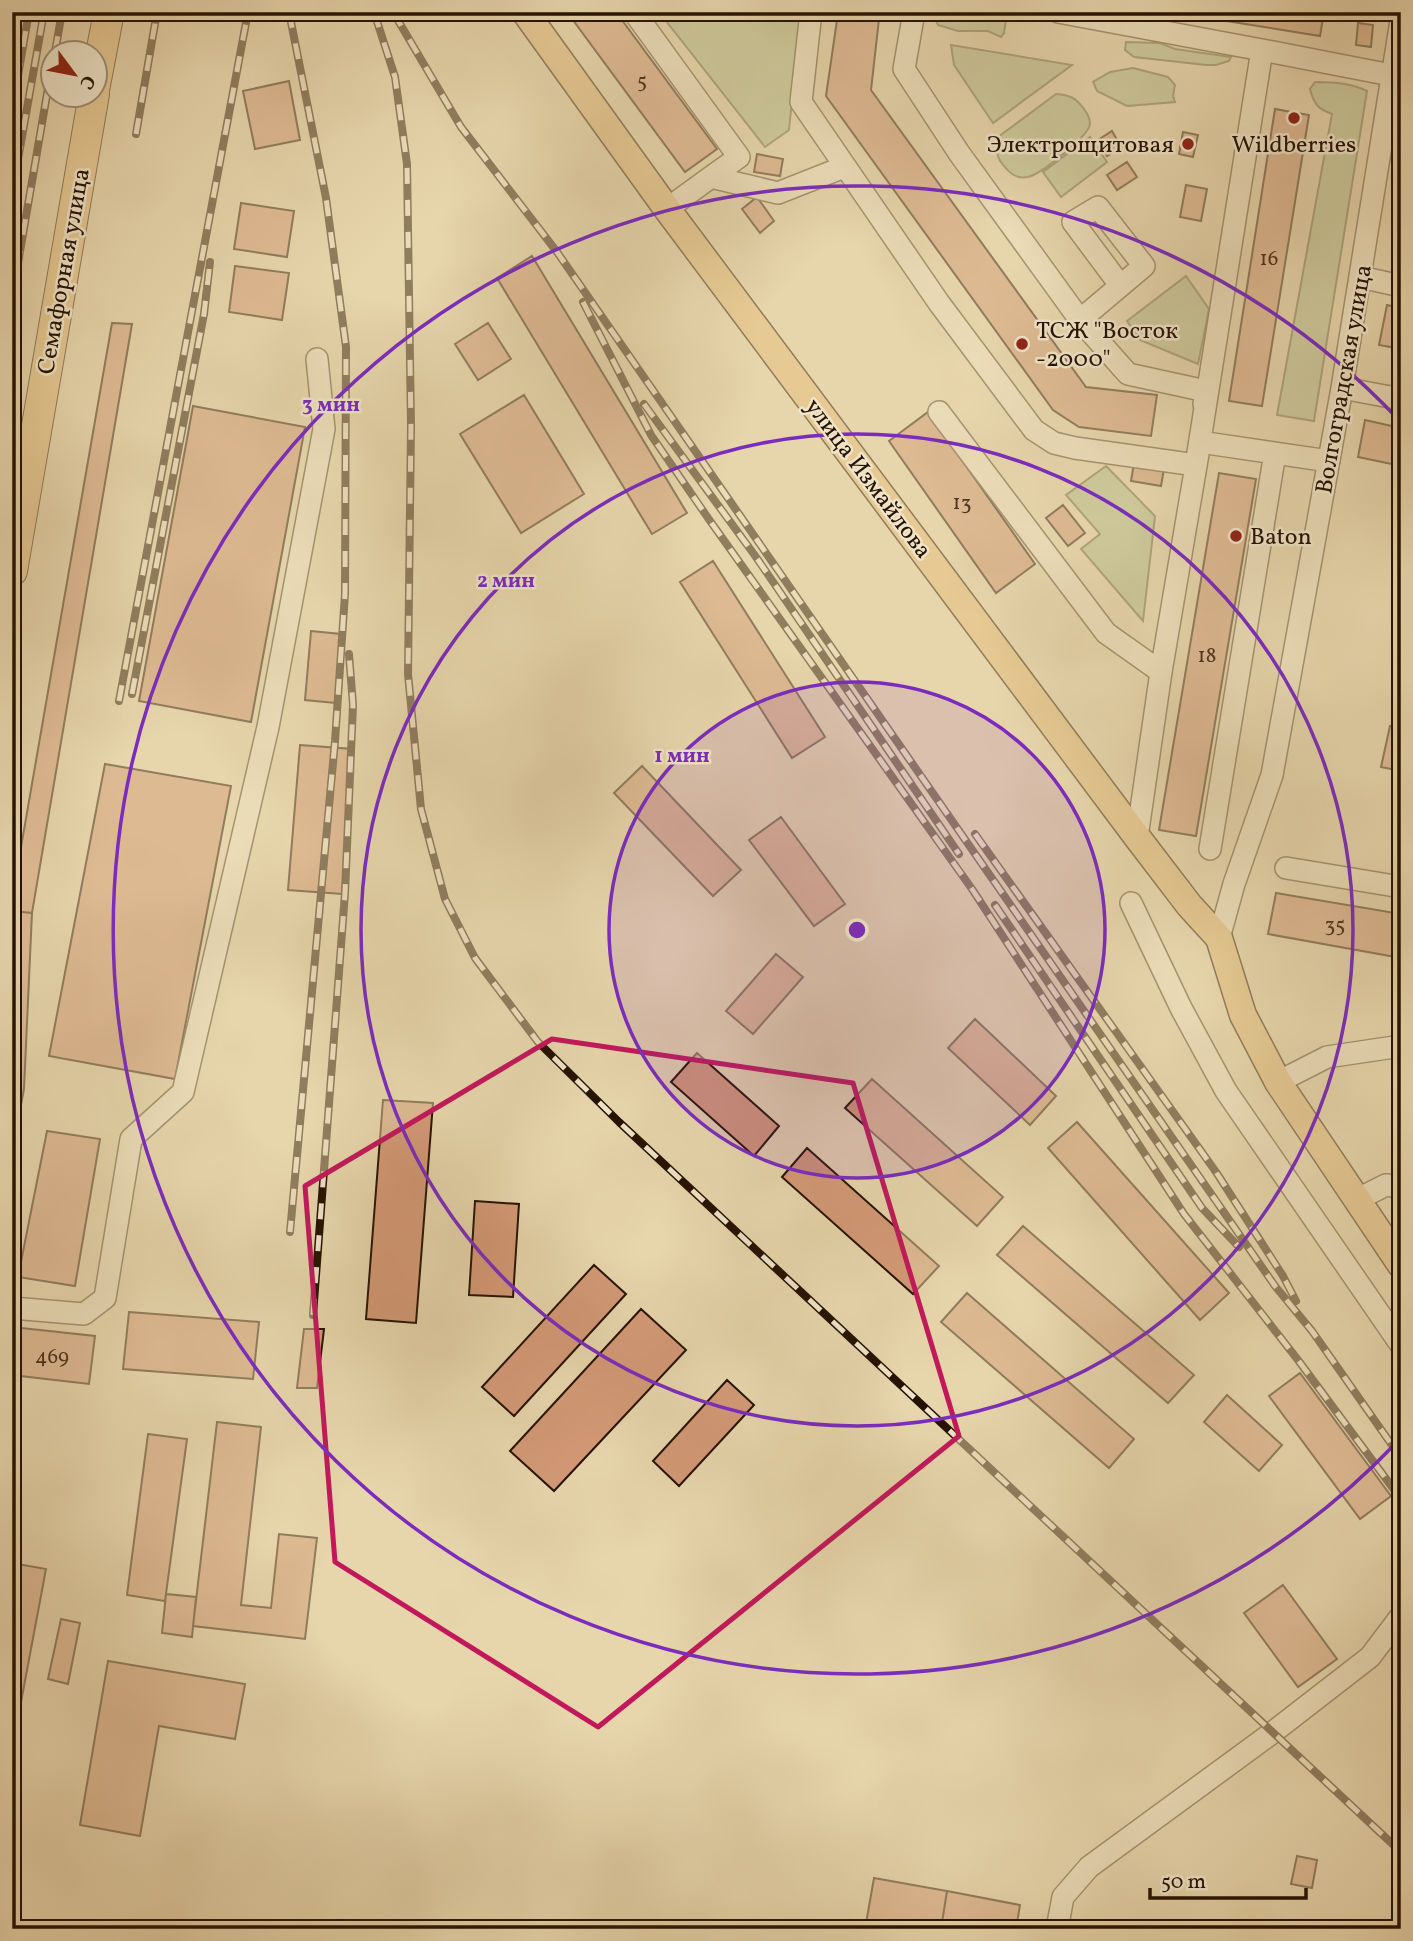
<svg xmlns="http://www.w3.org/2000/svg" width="1413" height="1941" font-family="Vollkorn,serif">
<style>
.green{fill:#b1be8c;stroke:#6c6846;stroke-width:2}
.building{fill:#d39976;stroke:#261200;stroke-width:2}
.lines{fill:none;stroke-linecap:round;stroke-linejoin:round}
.minor-casing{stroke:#56432b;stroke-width:24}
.major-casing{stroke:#261200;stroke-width:29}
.highway-casing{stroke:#261200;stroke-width:32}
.minor{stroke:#efe4c8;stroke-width:21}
.major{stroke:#e4ba76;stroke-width:26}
.highway{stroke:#e4ba76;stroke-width:30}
.rail-casing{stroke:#261200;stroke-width:8}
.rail{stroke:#efe4c8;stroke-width:5;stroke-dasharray:16;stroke-linecap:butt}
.marked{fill:none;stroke:#c2185b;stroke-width:5;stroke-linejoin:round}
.ring{fill:none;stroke:#7b2cbf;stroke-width:3.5}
.poi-dot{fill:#8f2418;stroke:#efe4c8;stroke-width:2.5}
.labels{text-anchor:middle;stroke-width:5;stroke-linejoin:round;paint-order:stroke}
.number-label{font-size:21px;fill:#51341e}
.poi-label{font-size:24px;fill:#261200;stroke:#efe4c8;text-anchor:start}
.street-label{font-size:24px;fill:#261200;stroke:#efe4c8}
.centre{fill:#7b2cbf;stroke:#efe4c8;stroke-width:3.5}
.ring-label{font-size:21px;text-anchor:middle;font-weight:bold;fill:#7b2cbf;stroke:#efe4c8;stroke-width:5;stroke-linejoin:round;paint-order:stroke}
</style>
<rect width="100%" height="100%" fill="#e7d5ab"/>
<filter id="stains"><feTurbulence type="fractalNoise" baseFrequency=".00286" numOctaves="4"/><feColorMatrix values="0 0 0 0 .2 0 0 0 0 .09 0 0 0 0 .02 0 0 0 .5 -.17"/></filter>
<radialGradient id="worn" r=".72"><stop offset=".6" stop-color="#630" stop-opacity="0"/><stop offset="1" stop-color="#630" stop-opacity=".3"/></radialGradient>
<path class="green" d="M 659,12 L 801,12 L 789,130 L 765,147 Z
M 939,12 L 1002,16 L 1006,20 L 1004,33 L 1001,37 L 988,31 L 958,31 L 938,25 L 933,15 Z
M 1126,42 L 1160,43 L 1175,49 L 1231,57 L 1229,61 L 1216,65 L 1206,65 L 1134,57 L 1125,50 Z
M 951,45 L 1072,65 L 993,123 L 954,65 Z
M 1133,68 L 1168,77 L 1175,85 L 1173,96 L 1175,102 L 1127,106 L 1097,91 L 1093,82 L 1110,72 Z
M 1315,82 C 1333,82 1351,83 1367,91 L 1314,421 L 1277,415 L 1332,114 C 1318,109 1314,104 1310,89 Z
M 1056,94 C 1070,95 1076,98 1084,109 C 1087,113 1090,118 1090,124 C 1089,136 1041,174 1028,177 C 1018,179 1011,175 1005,167 C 996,158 996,150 998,137 Z
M 1090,137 L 1107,162 L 1061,197 L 1043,172 Z
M 1186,276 L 1209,309 L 1198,364 L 1140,340 L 1127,321 Z
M 1106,466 L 1155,516 L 1143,621 L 1081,549 L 1100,534 L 1066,495 Z"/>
<path class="building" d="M 567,12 L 616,12 L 717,149 L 685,172 Z
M 1170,12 L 1324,12 L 1320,36 Z
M 838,13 L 879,19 L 871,90 L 1086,387 L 1157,395 L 1151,436 L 1079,427 L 1053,410 L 826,96 Z
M 1358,23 L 1373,25 L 1371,47 L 1356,45 Z
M 289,81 L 300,140 L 255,149 L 243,91 Z
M 1275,109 L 1309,115 L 1262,406 L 1229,401 Z
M 1112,131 L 1121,147 L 1107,156 L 1098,140 Z
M 1183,132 L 1198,135 L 1193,157 L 1179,154 Z
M 757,154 L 783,159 L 780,176 L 754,172 Z
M 1127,162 L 1137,177 L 1117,190 L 1107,175 Z
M 1186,185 L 1207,189 L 1201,221 L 1180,217 Z
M 757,197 L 774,221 L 760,233 L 742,209 Z
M 241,203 L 294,211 L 287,257 L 234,249 Z
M 532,256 L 687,513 L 652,534 L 497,278 Z
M 235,266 L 289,273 L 282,320 L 229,312 Z
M 1387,305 L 1401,308 L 1401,349 L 1379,345 Z
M 112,323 L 132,324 L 32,913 L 12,911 L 12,899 Z
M 488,323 L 511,359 L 478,380 L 455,344 Z
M 524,395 L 584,494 L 521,533 L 460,434 Z
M 193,406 L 305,427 L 251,722 L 139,701 Z
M 928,412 L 1035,564 L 996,593 L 889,441 Z
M 1365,420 L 1401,428 L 1401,466 L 1358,457 Z
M 1134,463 L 1164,469 L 1161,486 L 1131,481 Z
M 1219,473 L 1256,479 L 1196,836 L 1159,830 Z
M 1063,505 L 1085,533 L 1068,546 L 1046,518 Z
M 713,561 L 825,737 L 792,758 L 680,582 Z
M 311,631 L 341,634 L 335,703 L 305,700 Z
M 1390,726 L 1401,728 L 1401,771 L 1381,767 Z
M 300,745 L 353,749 L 342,894 L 288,890 Z
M 105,764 L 231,786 L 175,1079 L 49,1056 Z
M 642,766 L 741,870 L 713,896 L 614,793 Z
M 781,817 L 845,904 L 814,926 L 749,840 Z
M 1276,893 L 1401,914 L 1401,958 L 1268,934 Z
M 12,911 L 32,913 L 24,1089 L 18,1121 L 12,1121 Z
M 776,954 L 803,977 L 753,1034 L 726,1011 Z
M 975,1019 L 1056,1096 L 1030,1125 L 948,1048 Z
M 697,1053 L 779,1126 L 754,1156 L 671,1082 Z
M 872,1079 L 1003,1197 L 977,1226 L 845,1108 Z
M 383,1100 L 433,1103 L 416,1323 L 366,1319 Z
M 1077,1122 L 1229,1293 L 1200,1320 L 1048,1148 Z
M 47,1131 L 100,1139 L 75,1286 L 18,1277 Z
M 807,1148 L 939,1266 L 913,1294 L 782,1177 Z
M 475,1201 L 519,1204 L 513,1297 L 469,1295 Z
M 1023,1226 L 1194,1375 L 1168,1403 L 997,1255 Z
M 594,1265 L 626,1294 L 514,1416 L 482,1387 Z
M 967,1293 L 1134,1439 L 1109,1468 L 941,1322 Z
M 641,1309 L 686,1350 L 554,1491 L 510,1451 Z
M 129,1312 L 259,1322 L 253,1379 L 123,1369 Z
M 12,1327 L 95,1336 L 89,1384 L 12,1375 Z
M 304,1329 L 324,1329 L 317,1388 L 297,1388 Z
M 1300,1373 L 1391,1496 L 1360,1519 L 1269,1396 Z
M 727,1380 L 754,1405 L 679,1486 L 653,1461 Z
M 1227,1395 L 1282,1445 L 1259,1471 L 1204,1422 Z
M 217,1422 L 261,1427 L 241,1605 L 271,1608 L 279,1534 L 317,1538 L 305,1639 L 193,1626 Z
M 148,1434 L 187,1439 L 165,1601 L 127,1595 Z
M 12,1563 L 46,1569 L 12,1750 Z
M 1283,1585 L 1337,1659 L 1298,1687 L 1244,1613 Z
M 166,1594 L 196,1597 L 192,1637 L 162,1633 Z
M 61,1619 L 80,1623 L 68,1684 L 48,1679 Z
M 108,1661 L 245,1684 L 235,1739 L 159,1726 L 140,1836 L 80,1825 Z
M 1297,1856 L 1317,1860 L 1312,1888 L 1291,1884 Z
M 874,1878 L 947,1891 L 941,1929 L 865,1929 Z
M 947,1891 L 1020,1905 L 1016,1929 L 941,1929 Z
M 62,1921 L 105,1929 L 60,1929 Z"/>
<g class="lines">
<g class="minor-casing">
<path id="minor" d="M 634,12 L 739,157 L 711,177
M 811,12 L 801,102 L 939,303 L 1034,430 L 1054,443 L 1075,448 L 1196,465 L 1262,50 L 1401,77
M 914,12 L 904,69 L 959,153 L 1080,320 L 1128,374 L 1206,391 L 1204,404
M 1058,12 L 1262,50
M 667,209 L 711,177 L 778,193 L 844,167
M 1360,277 L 1401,286
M 1080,320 L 1144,266 L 1098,207 L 1073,222 L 1120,285
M 1342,388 L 1401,399
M 939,412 L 1106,633 L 1161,672
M 1200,442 L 1329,461
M 1137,837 L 1161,672 L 1198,454
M 1210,849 L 1275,453
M 1286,868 L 1401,887
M 1131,903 L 1181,1008 L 1226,1091 L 1401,1345
M 1219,938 L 1234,884 L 1272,775 L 1342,388 L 1401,21
M 1278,1082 L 1327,1057 L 1401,1046
M 1356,1200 L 1386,1185 L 1401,1187
M 12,1308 L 84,1314 L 105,1298 L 131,1139 L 183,1092 L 268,727 L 324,429 L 317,359
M 1057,1929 L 1063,1897 L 1089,1867 L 1272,1733 L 1370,1657 L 1401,1616"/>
</g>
<g class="major-casing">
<path id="major" d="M 525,12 L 667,209 L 1137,837 L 1189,905 L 1219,938 L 1243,1015 L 1278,1082 L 1401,1265"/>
</g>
<g class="highway-casing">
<path id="highway" d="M 94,90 L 109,12
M 12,571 L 94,94"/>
</g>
<use href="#minor" class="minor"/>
<use href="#major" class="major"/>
<use href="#highway" class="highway"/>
<g class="rail-casing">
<path id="rail" d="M 289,12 L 326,198 L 346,347 L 345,594 L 335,741 L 290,1232
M 374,12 L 395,77 L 407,164 L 411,426 L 408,674 L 421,809 L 445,899 L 475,958 L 538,1042 L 619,1122 L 1401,1852
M 393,12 L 461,127 L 557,252 L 1214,1198 L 1275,1286 L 1312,1331 L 1401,1458
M 55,52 L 62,12
M 12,110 L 29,12
M 136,134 L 157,12
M 12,193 L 44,12
M 12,298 L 52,65
M 583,302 L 651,435 L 708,518 L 972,889 L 1184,1214 L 1298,1360 L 1401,1499
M 644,404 L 756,557 L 959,854
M 132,694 L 204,314 L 210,262
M 119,701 L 248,12
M 975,834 L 1216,1172 L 1283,1276 L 1296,1301
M 995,905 L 1202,1208 L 1239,1247
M 313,1315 L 345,893 L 353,705 L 349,654"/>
</g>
<use href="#rail" class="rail"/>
</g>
<path d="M0 0H1413V1941H0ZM 552,1039 L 853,1083 L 959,1436 L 598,1727 L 335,1562 L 305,1186 Z" fill="#e7d5ab" fill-opacity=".55" fill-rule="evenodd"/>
<path class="marked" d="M 552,1039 L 853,1083 L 959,1436 L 598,1727 L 335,1562 L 305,1186 Z"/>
<circle cx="857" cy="930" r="248" fill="#7b2cbf" fill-opacity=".12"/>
<g class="ring">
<circle cx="857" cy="930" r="248"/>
<circle cx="857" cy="930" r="496"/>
<path d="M1397 1442A744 744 0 1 1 1397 418"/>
</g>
<g class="poi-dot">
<circle cx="1294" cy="118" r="7"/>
<circle cx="1188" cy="144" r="7"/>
<circle cx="1022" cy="344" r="7"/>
<circle cx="1236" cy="536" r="7"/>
</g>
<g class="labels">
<g class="number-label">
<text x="642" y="87">5</text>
<text x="1269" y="265">16</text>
<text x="962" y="509">13</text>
<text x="1207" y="662">18</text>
<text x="1335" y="931">35</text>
<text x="52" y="1363">469</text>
</g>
<g class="poi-label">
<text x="1174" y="152" text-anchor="end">Электрощитовая</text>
<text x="1294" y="152" text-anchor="middle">Wildberries</text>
<text x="1036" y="338">ТСЖ "Восток<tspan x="1036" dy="28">-2000"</tspan></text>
<text x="1250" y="544">Baton</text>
</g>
<g class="street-label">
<text transform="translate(63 271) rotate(-80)" y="8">Семафорная улица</text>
<text transform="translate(1343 379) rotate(-80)" y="8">Волгоградская улица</text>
<text transform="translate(869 478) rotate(53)" y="8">улица Измайлова</text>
</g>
</g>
<circle cx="857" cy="930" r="10" class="centre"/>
<g class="ring-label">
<text x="331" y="411">3 мин</text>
<text x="506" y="587">2 мин</text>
<text x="682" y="762">1 мин</text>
</g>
<rect width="1413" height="1941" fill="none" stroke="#e7d5ab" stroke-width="42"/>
<rect x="14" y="14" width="1385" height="1913" fill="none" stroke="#261200" stroke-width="3.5"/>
<rect x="21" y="21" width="1371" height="1899" fill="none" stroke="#261200" stroke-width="2"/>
<g transform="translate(74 74) rotate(122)"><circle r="33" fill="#efe4c8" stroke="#9f9078" stroke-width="2"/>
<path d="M0-5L12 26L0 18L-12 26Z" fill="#8f2418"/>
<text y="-10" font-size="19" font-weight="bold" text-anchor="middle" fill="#261200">С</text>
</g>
<path d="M1150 1888v10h156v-10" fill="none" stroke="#261200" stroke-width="3.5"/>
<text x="1161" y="1888" font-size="21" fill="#261200" stroke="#efe4c8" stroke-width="5" paint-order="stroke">50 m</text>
<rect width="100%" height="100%" filter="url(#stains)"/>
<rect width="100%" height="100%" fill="url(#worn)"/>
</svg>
